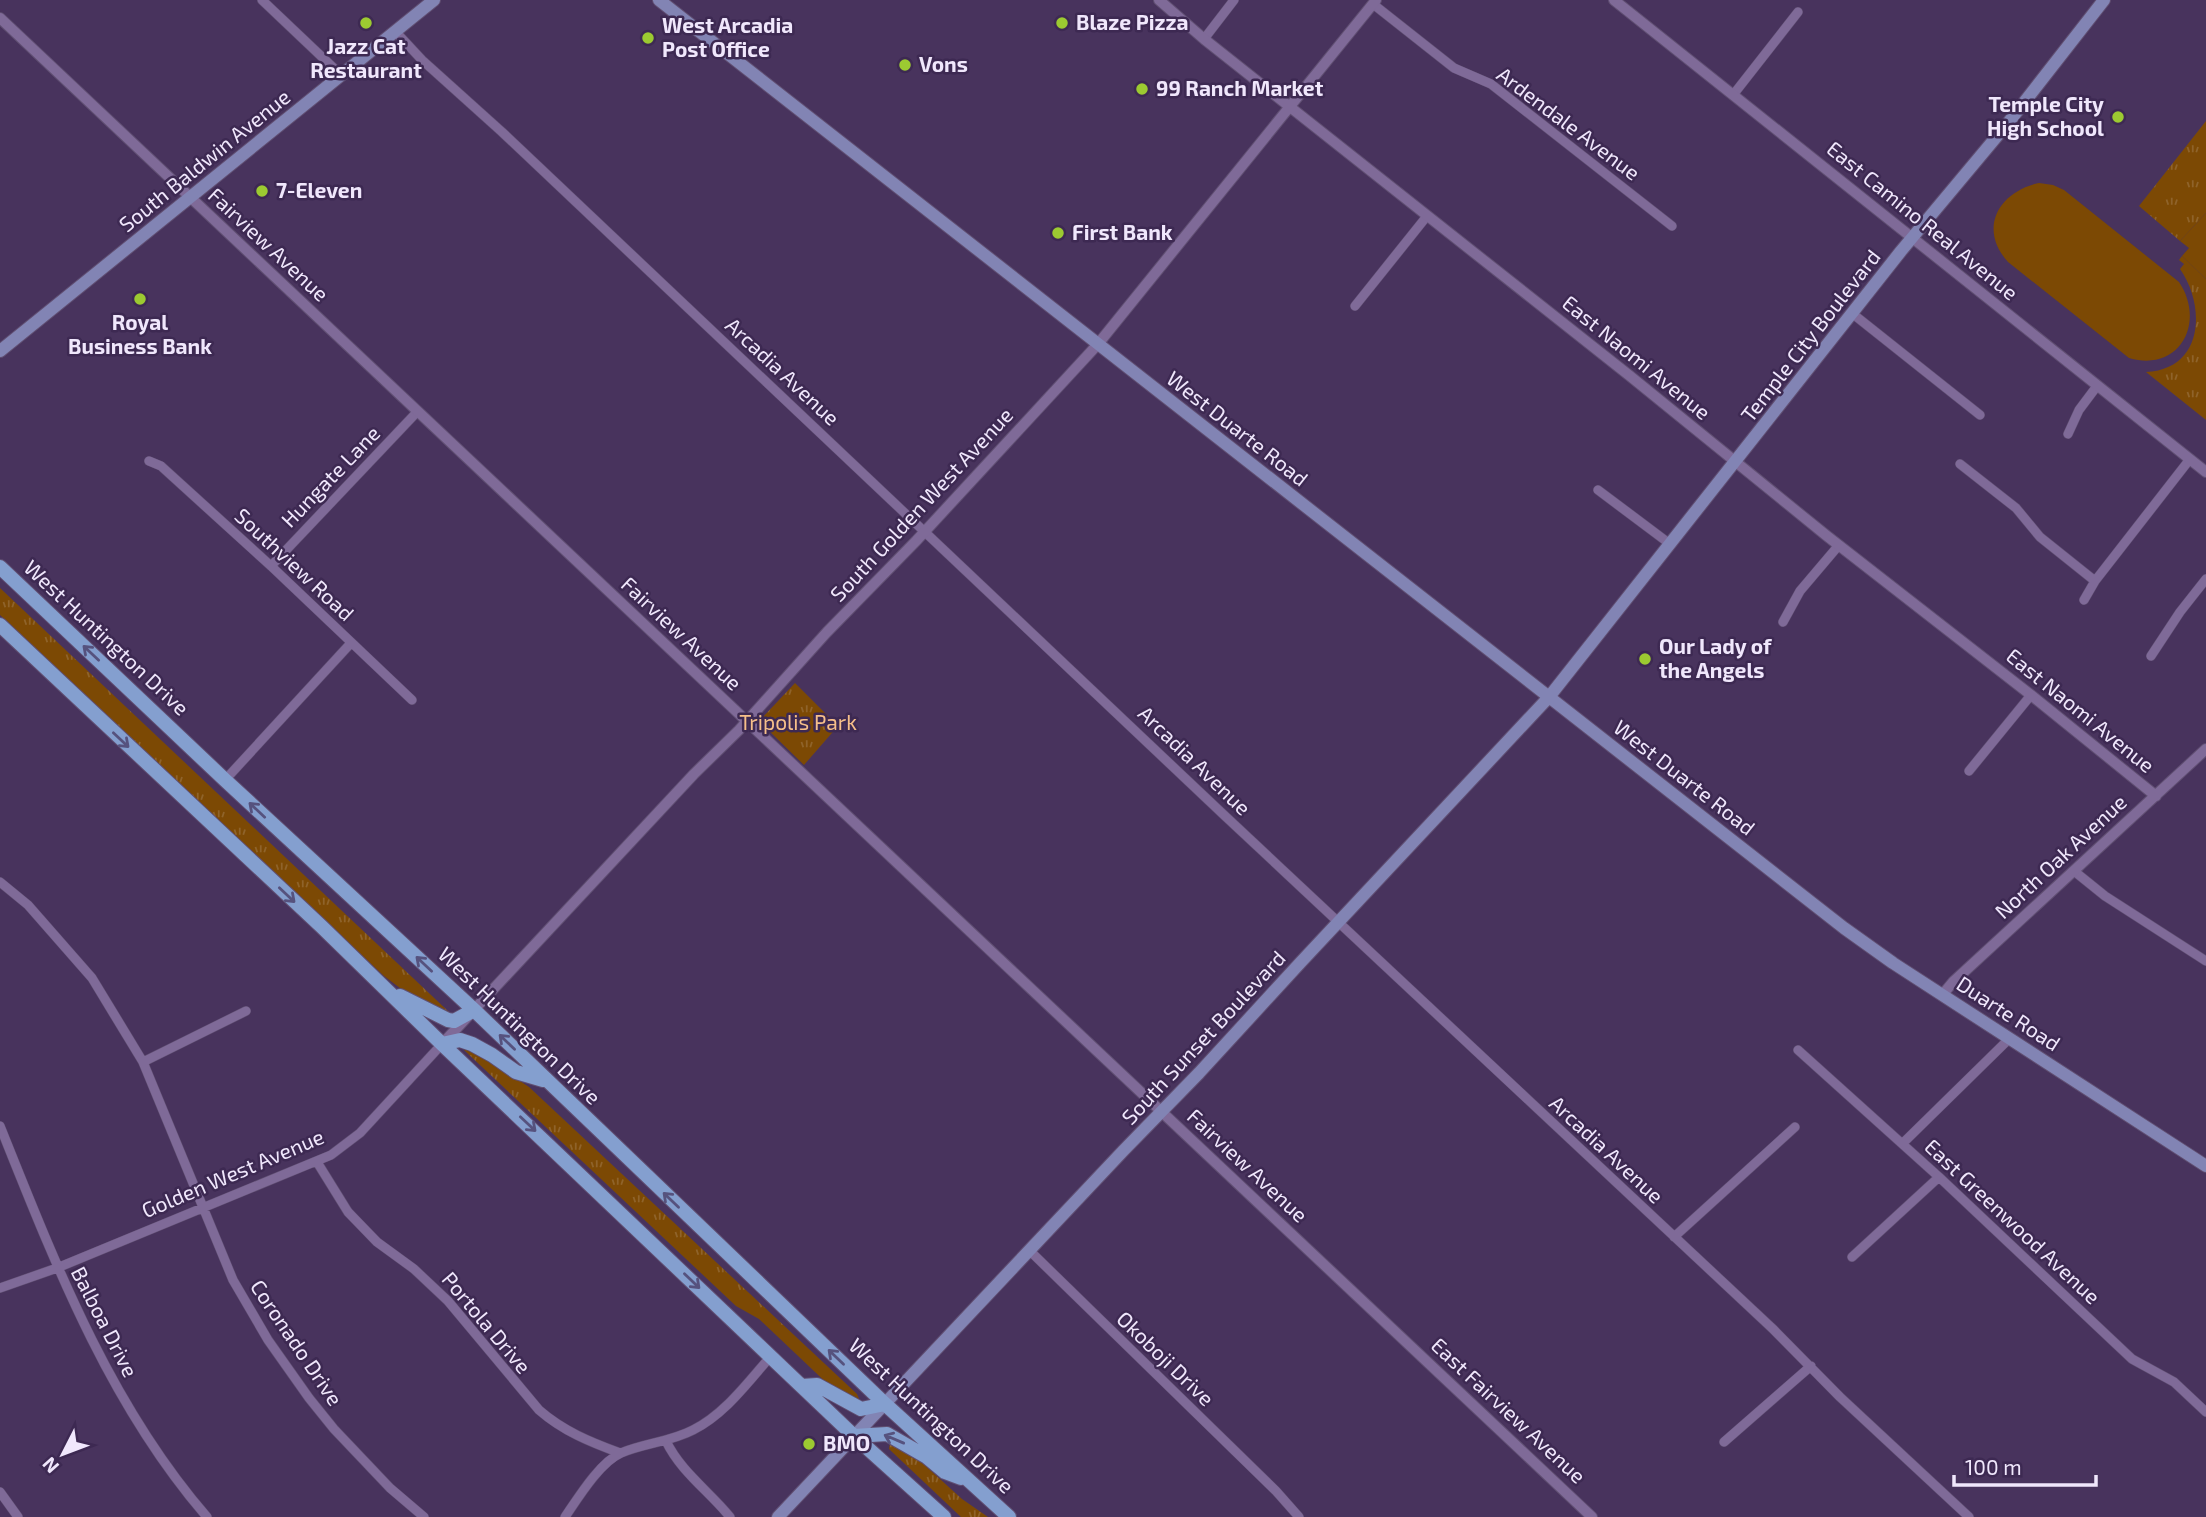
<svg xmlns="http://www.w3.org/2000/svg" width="2206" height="1517" font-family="'Exo 2',sans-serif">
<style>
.grass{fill:url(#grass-tufts)}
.pitch{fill:#7c4904}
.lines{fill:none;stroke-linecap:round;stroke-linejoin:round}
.minor-casing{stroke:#604f72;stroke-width:10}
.tertiary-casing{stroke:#604f72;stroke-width:12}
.secondary-casing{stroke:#604f72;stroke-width:14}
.primary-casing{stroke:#604f72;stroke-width:16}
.minor{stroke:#7f6a98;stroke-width:9}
.tertiary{stroke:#7f6a98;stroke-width:10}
.secondary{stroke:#8284b4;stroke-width:12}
.primary{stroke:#849fcf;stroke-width:14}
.oneway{stroke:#56527e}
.poi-dot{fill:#9cca31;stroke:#3d2952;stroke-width:2.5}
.labels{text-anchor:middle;stroke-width:5;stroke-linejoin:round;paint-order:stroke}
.poi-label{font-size:21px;font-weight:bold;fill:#f0e7fc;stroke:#3d2952;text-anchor:start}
.street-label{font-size:21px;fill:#f0e7fc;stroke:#3d2952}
.park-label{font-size:21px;fill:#f6bf8a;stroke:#3d2952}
</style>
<defs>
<pattern id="grass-tufts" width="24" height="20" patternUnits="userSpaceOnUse" patternTransform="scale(1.75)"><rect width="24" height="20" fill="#7c4904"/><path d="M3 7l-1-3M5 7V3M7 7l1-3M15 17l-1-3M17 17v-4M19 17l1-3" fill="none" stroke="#8f632a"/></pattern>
</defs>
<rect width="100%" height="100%" fill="#48335d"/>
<path class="grass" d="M 2206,121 L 2206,213 L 2180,241 L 2139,206 Z
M 2182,256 L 2206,279 L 2206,420 L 2146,372 C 2204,369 2206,306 2180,269 L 2184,264 L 2179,260 Z
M 0,588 L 449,1012 L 450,1014 L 416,1000 L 384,976 L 0,615 Z
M 795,683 L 838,726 L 804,765 L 762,724 L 762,718 Z
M 467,1046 L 529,1087 L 857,1394 L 860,1401 L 834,1390 L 759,1319 L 736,1306 L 464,1050 Z
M 890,1443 L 909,1451 L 962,1499 L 988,1517 L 961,1517 L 889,1449 Z"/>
<path class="pitch" d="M 2039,183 L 2053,185 L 2064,190 L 2179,282 C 2206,322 2180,373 2129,358 L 2008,262 C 1978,229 1998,192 2039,183 Z
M 2206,213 L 2206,279 L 2182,256 L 2189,248 L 2180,241 Z"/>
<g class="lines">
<g class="minor-casing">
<path id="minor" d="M 262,0 L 341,75
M 1373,4 L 1454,68 L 1491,84 L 1672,226
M 395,31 L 422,60 L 502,132 L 1224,815 L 1773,1329 L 1840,1397 L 1969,1517
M 1204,39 L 1234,0
M 1733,95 L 1798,12
M 1355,306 L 1427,216
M 1853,314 L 1980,415
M 2068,434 L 2079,410 L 2097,386
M 149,461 L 161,466 L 271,566 L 412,700
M 1960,464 L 2016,508 L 2040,537 L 2095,581
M 1598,490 L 1670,544
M 271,566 L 417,412
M 2084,600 L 2095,581 L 2190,459
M 1783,622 L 1800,591 L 1839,545
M 2151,656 L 2180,612 L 2206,579
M 1969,771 L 2031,695
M 225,780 L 351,643
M 2074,871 L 2105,896 L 2206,961
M 0,882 L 28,905 L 92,978 L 143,1062 L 233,1280 L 268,1340 L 309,1398 L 334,1429 L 390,1488 L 424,1517
M 1798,1050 L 1939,1177 L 2132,1359 L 2174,1382 L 2206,1412
M 143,1062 L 246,1011
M 0,1126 C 55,1263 109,1404 207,1517
M 1903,1143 L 2010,1038
M 317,1162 L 348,1212 L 377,1242 L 414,1269 L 448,1301 L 539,1410 C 563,1431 590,1442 620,1453
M 1674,1237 L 1795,1127
M 1030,1251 L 1276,1491 L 1299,1517
M 1852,1257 L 1939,1177
M 0,1288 L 57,1268 L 331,1155 L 360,1133 L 442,1044
M 666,1441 C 681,1472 709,1491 730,1517
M 1724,1442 L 1811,1366
M 0,1492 L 18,1517
M 565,1517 C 578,1498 600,1462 621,1453 C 645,1443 670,1442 693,1430 C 725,1414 748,1382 771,1356"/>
</g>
<g class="tertiary-casing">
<path id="tertiary" d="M 1159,0 L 1204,39 L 1630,376 L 1827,536 L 2031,695 L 2156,796
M 1614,0 L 2206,472
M 0,18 L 1592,1517
M 1943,994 L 1953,982 L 2206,749
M 443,1043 L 694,774 L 739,730 L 827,632 L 916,541 L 1098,344 L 1376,0"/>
</g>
<g class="secondary-casing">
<path id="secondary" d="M 659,0 L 1844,928 L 1893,963 L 2206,1166
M 0,351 L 434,0
M 778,1517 L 1123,1151 L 1199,1073 L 1300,963 L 1549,697 L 1901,251 L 2008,123 L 2104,0"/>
</g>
<g class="primary-casing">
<path id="primary" d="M 0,567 L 225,780 L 474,1010 L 885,1404 L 1009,1517
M 0,625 L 322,927 L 442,1044 L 854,1436 L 944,1517
M 400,996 L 448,1020 L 454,1021 L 474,1010
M 442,1044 L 460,1040 L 472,1044 L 492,1055 L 516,1072 L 543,1080
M 802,1386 L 817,1385 L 861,1409 L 885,1404
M 854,1436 L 887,1434 L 927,1457 L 945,1472 L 961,1478"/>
</g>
<use href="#minor" class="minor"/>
<use href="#tertiary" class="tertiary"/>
<use href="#secondary" class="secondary"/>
<use href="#primary" class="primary"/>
</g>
<defs><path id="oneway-shaft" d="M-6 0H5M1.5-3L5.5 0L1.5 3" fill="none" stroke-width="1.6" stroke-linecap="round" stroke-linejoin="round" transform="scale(1.75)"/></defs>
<g class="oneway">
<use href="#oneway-shaft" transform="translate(91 653) rotate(-137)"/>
<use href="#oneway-shaft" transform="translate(121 740) rotate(43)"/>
<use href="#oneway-shaft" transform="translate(257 810) rotate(-137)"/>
<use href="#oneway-shaft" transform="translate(287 895) rotate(43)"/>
<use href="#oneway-shaft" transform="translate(424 964) rotate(-137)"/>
<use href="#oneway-shaft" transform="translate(507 1042) rotate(-136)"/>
<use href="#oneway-shaft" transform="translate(528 1124) rotate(43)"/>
<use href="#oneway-shaft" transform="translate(671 1200) rotate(-136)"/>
<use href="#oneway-shaft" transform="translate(692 1281) rotate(44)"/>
<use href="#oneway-shaft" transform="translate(836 1357) rotate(-136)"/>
<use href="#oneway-shaft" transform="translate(894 1439) rotate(-157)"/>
</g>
<g class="poi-dot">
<circle cx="366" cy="23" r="7"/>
<circle cx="1062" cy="23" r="7"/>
<circle cx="648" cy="38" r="7"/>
<circle cx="905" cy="65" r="7"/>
<circle cx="1142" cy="89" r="7"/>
<circle cx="2118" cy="117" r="7"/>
<circle cx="262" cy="191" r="7"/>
<circle cx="1058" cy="233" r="7"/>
<circle cx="140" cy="299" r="7"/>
<circle cx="1645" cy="659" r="7"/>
<circle cx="809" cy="1444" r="7"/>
</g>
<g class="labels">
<g class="poi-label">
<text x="1076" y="30">Blaze Pizza</text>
<text x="662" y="33">West Arcadia<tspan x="662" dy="24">Post Office</tspan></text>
<text x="366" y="54" text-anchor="middle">Jazz Cat<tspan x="366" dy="24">Restaurant</tspan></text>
<text x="919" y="72">Vons</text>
<text x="1156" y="96">99 Ranch Market</text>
<text x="2104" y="112" text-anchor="end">Temple City<tspan x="2104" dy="24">High School</tspan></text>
<text x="276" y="198">7-Eleven</text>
<text x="1072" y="240">First Bank</text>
<text x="140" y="330" text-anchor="middle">Royal<tspan x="140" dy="24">Business Bank</tspan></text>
<text x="1659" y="654">Our Lady of<tspan x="1659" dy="24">the Angels</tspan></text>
<text x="823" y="1451">BMO</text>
</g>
<g class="street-label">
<text transform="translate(1568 124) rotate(37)" y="7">Ardendale Avenue</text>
<text transform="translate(205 161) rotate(-39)" y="7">South Baldwin Avenue</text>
<text transform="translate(1922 221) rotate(39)" y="7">East Camino Real Avenue</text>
<text transform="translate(268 245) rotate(43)" y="7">Fairview Avenue</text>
<text transform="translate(1811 336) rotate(-52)" y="7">Temple City Boulevard</text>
<text transform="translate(1636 358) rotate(39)" y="7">East Naomi Avenue</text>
<text transform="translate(782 372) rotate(43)" y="7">Arcadia Avenue</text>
<text transform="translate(1237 429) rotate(38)" y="7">West Duarte Road</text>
<text transform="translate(331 477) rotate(-46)" y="7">Hungate Lane</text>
<text transform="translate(922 505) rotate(-47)" y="7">South Golden West Avenue</text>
<text transform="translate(294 565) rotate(43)" y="7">Southview Road</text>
<text transform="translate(681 634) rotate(43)" y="7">Fairview Avenue</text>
<text transform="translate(106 638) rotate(43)" y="7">West Huntington Drive</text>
<text transform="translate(2080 711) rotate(39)" y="7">East Naomi Avenue</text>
<text transform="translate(1194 761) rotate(44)" y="7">Arcadia Avenue</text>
<text transform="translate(1684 778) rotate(38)" y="7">West Duarte Road</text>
<text transform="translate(2061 857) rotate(-43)" y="7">North Oak Avenue</text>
<text transform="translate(2008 1014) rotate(33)" y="7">Duarte Road</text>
<text transform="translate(519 1026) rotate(44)" y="7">West Huntington Drive</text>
<text transform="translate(1204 1038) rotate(-47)" y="7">South Sunset Boulevard</text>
<text transform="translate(1606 1150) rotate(43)" y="7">Arcadia Avenue</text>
<text transform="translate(1247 1166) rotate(43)" y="7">Fairview Avenue</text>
<text transform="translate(233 1174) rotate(-23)" y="7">Golden West Avenue</text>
<text transform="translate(2012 1222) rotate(43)" y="7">East Greenwood Avenue</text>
<text transform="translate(104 1322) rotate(63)" y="7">Balboa Drive</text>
<text transform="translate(486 1323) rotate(50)" y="7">Portola Drive</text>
<text transform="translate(296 1343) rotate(56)" y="7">Coronado Drive</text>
<text transform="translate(1165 1359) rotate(44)" y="7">Okoboji Drive</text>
<text transform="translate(1508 1411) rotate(43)" y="7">East Fairview Avenue</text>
<text transform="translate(931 1416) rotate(43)" y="7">West Huntington Drive</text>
</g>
<g class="park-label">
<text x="798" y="730">Tripolis Park</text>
</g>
</g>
<g transform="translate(63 1454) rotate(228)" stroke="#3d2952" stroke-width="5" paint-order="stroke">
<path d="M0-5L12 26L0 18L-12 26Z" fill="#f0e7fc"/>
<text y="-10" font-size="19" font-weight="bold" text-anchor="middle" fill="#f0e7fc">N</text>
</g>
<path d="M1954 1475v10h142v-10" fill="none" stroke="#f0e7fc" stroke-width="3.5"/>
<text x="1965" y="1475" font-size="21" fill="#f0e7fc" stroke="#3d2952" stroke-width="5" paint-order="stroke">100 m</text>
</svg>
